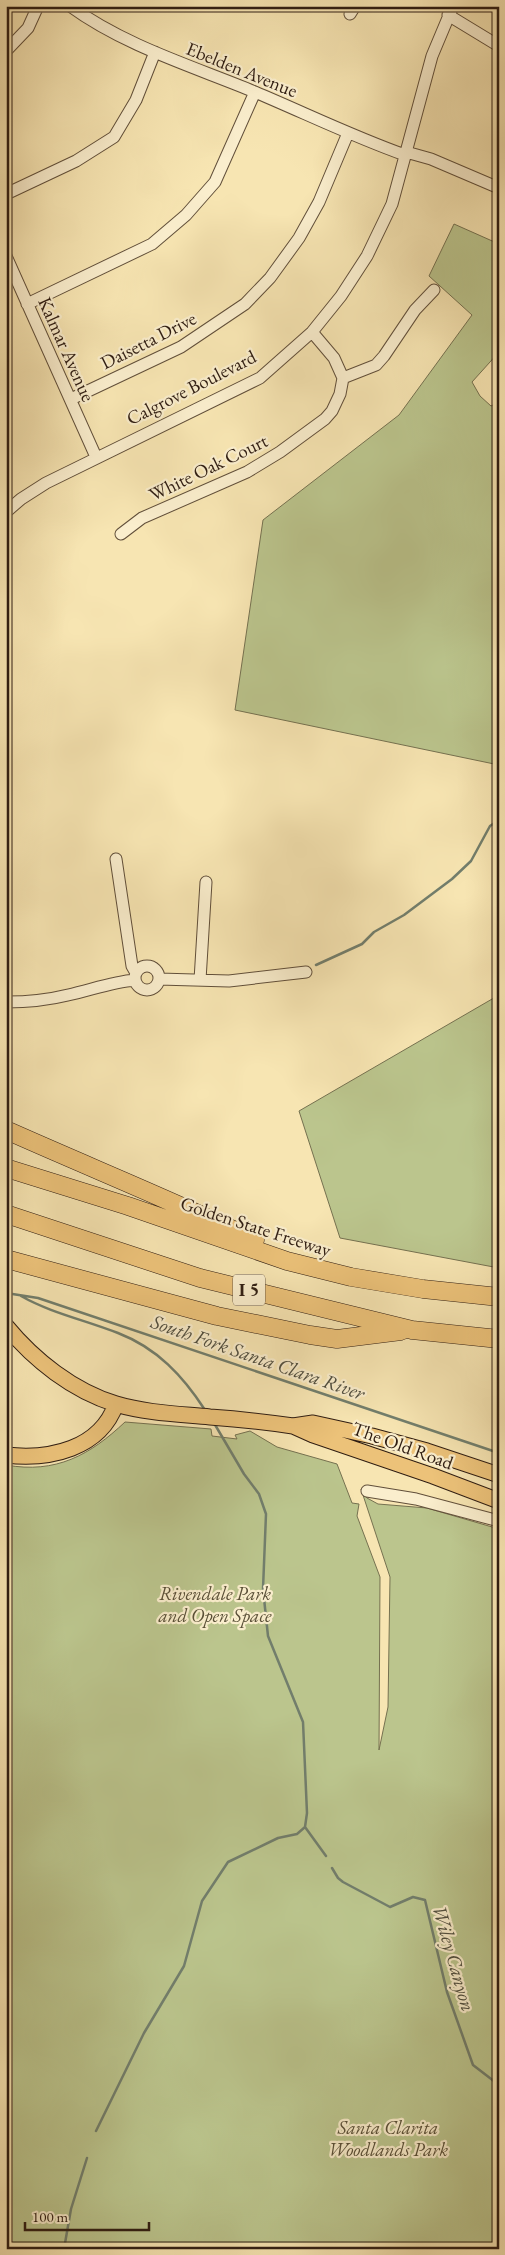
<svg xmlns="http://www.w3.org/2000/svg" width="505" height="2255" font-family="'EB Garamond',serif">
<style>
.green{fill:#bbc58d;stroke:#757150}
.lines{fill:none;stroke-linecap:round;stroke-linejoin:round}
.stream{stroke:#727e6c;stroke-width:2.5}
.minor-casing{stroke:#614f3a;stroke-width:13}
.major-casing{stroke:#2f1d12;stroke-width:17}
.highway-casing{stroke:#2f1d12;stroke-width:19}
.minor{stroke:#faeecd;stroke-width:11}
.major{stroke:#ecc279;stroke-width:15}
.highway{stroke:#ecc279;stroke-width:18}
.labels{text-anchor:middle;stroke-width:4.5;stroke-linejoin:round;paint-order:stroke}
.shield{fill:#faeecd;stroke:#6c5c4a;stroke-width:1}
.shield-label{font-size:18px;font-weight:bold;fill:#2f1d12}
.street-label{font-size:19px;fill:#2f1d12;stroke:#faeecd}
.park-label{font-size:19px;font-style:italic;fill:#594f37;stroke:#faeecd}
.water-label{font-size:20px;font-style:italic;fill:#504e3f;stroke:#faeecd}
</style>
<rect width="100%" height="100%" fill="#f7e5b2"/>
<filter id="stains"><feTurbulence type="fractalNoise" baseFrequency=".004" numOctaves="4"/><feColorMatrix values="0 0 0 0 .2 0 0 0 0 .09 0 0 0 0 .02 0 0 0 .5 -.17"/></filter>
<radialGradient id="worn" r=".72"><stop offset=".6" stop-color="#630" stop-opacity="0"/><stop offset="1" stop-color="#630" stop-opacity=".3"/></radialGradient>
<path class="green" d="M 454,224 L 499,244 L 499,352 L 472,382 L 480,396 L 491,406 L 499,402 L 499,765 L 235,710 L 263,520 L 399,415 L 472,315 L 429,276 Z
M 499,995 L 499,1268 L 340,1238 L 299,1111 Z
M 125,1422 L 211,1429 L 212,1436 L 237,1439 L 235,1435 L 250,1431 L 277,1447 L 337,1464 L 352,1503 L 359,1504 L 357,1516 L 380,1577 L 379,1750 L 388,1707 L 390,1577 L 361,1489 L 367,1498 L 378,1504 L 427,1508 L 499,1529 L 499,2249 L 6,2249 L 6,1465 C 56,1474 90,1455 125,1422 Z"/>
<g class="lines">
<path class="stream" d="M 316,965 L 362,944 L 374,932 L 404,915 L 452,879 L 471,861 L 490,826 L 499,820
M 6,1293 L 38,1298 L 499,1453
M 21,1296 C 51,1313 85,1320 118,1333 C 157,1348 183,1376 205,1410
M 305,1827 L 326,1856
M 332,1868 L 338,1878 L 343,1882 L 390,1907 L 413,1897 L 425,1900 L 447,1992 L 473,2065 L 499,2085
M 96,2131 L 144,2033 L 184,1966 L 202,1901 L 228,1862 L 278,1838 L 297,1834 L 305,1827 L 307,1813 L 303,1722 L 268,1636 L 263,1589 L 266,1514 L 259,1494 L 244,1474 L 214,1423
M 64,2249 L 71,2209 L 87,2158"/>
<g class="minor-casing">
<path id="minor" d="M 70,6 C 125,46 192,66 255,92 C 305,113 354,137 405,155
M 350,14 L 355,6
M 448,15 L 499,46
M 6,51 L 28,28 L 38,6
M 406,152 L 431,159 L 499,188
M 6,194 L 76,161 L 114,137 L 136,100 L 155,52
M 6,256 L 96,457
M 27,304 L 152,244 L 186,215 L 215,182 L 255,92
M 343,378 L 376,365 L 384,356 L 415,310 L 434,290
M 71,399 L 181,347 L 245,304 L 270,278 L 299,238 L 319,202 L 348,133
M 6,512 L 21,499 L 46,483 L 260,378 L 312,332 L 341,296 L 367,256 L 392,204 L 432,56 L 453,6
M 121,534 L 142,518 L 247,472 L 280,452 L 325,419 L 332,411 L 340,394 L 343,378 L 334,358 L 312,332
M 116,859 L 132,966 L 136,973
M135 978a12 12 0 1 1 24 0a12 12 0 1 1-24 0Z
M 159,979 L 229,981 L 306,972
M 200,980 L 206,882
M 6,1002 C 26,1002 48,1000 68,995 C 91,990 112,982 135,980
M 367,1491 L 416,1499 L 499,1521"/>
</g>
<g class="major-casing">
<path id="major" d="M 6,1326 C 34,1360 73,1391 116,1404 C 146,1413 179,1414 210,1417 C 238,1419 266,1422 293,1426 L 313,1423 L 372,1436 L 427,1451 L 499,1475
M 293,1426 L 313,1435 L 433,1476 L 499,1501
M 6,1455 C 50,1460 100,1449 116,1404"/>
</g>
<g class="highway-casing">
<path id="highway" d="M 6,1130 C 89,1167 173,1201 255,1240
M 6,1168 L 128,1206 L 287,1261 L 351,1277 L 423,1289 L 499,1297
M 6,1214 L 200,1278 L 412,1330 L 499,1339
M 6,1259 L 217,1316 L 310,1335 L 337,1339 L 401,1331"/>
</g>
<use href="#minor" class="minor"/>
<use href="#major" class="major"/>
<use href="#highway" class="highway"/>
</g>
<g class="labels">
<rect class="shield" x="233" y="1274.5" width="32" height="31" rx="4"/>
<g class="shield-label">
<text x="249" y="1296">I 5</text>
</g>
<g class="street-label">
<text transform="translate(242 69) rotate(22)" y="7">Ebelden Avenue</text>
<text transform="translate(148 340) rotate(-27)" y="7">Daisetta Drive</text>
<text transform="translate(67 349) rotate(66)" y="7">Kalmar Avenue</text>
<text transform="translate(191 387) rotate(-27)" y="7">Calgrove Boulevard</text>
<text transform="translate(208 467) rotate(-26)" y="7">White Oak Court</text>
<text transform="translate(256 1226) rotate(18)" y="7">Golden State Freeway</text>
<text transform="translate(403 1445) rotate(20)" y="7">The Old Road</text>
</g>
<g class="park-label">
<text x="215" y="1600">Rivendale Park<tspan x="215" dy="22">and Open Space</tspan></text>
<text x="388" y="2134">Santa Clarita<tspan x="388" dy="22">Woodlands Park</tspan></text>
</g>
<g class="water-label">
<text transform="translate(258 1357) rotate(19)" y="7">South Fork Santa Clara River</text>
<text transform="translate(454 1958) rotate(74)" y="7">Wiley Canyon</text>
</g>
</g>
<rect width="505" height="2255" fill="none" stroke="#f7e5b2" stroke-width="25"/>
<rect x="8" y="8" width="490" height="2240" fill="none" stroke="#2f1d12" stroke-width="2.5"/>
<rect x="12" y="12" width="480" height="2230" fill="none" stroke="#2f1d12"/>
<path d="M25 2222v8h124v-8" fill="none" stroke="#2f1d12" stroke-width="2.5"/>
<text x="32" y="2222" font-size="15" fill="#2f1d12" stroke="#faeecd" stroke-width="4" paint-order="stroke">100 m</text>
<rect width="100%" height="100%" filter="url(#stains)"/>
<rect width="100%" height="100%" fill="url(#worn)"/>
</svg>
